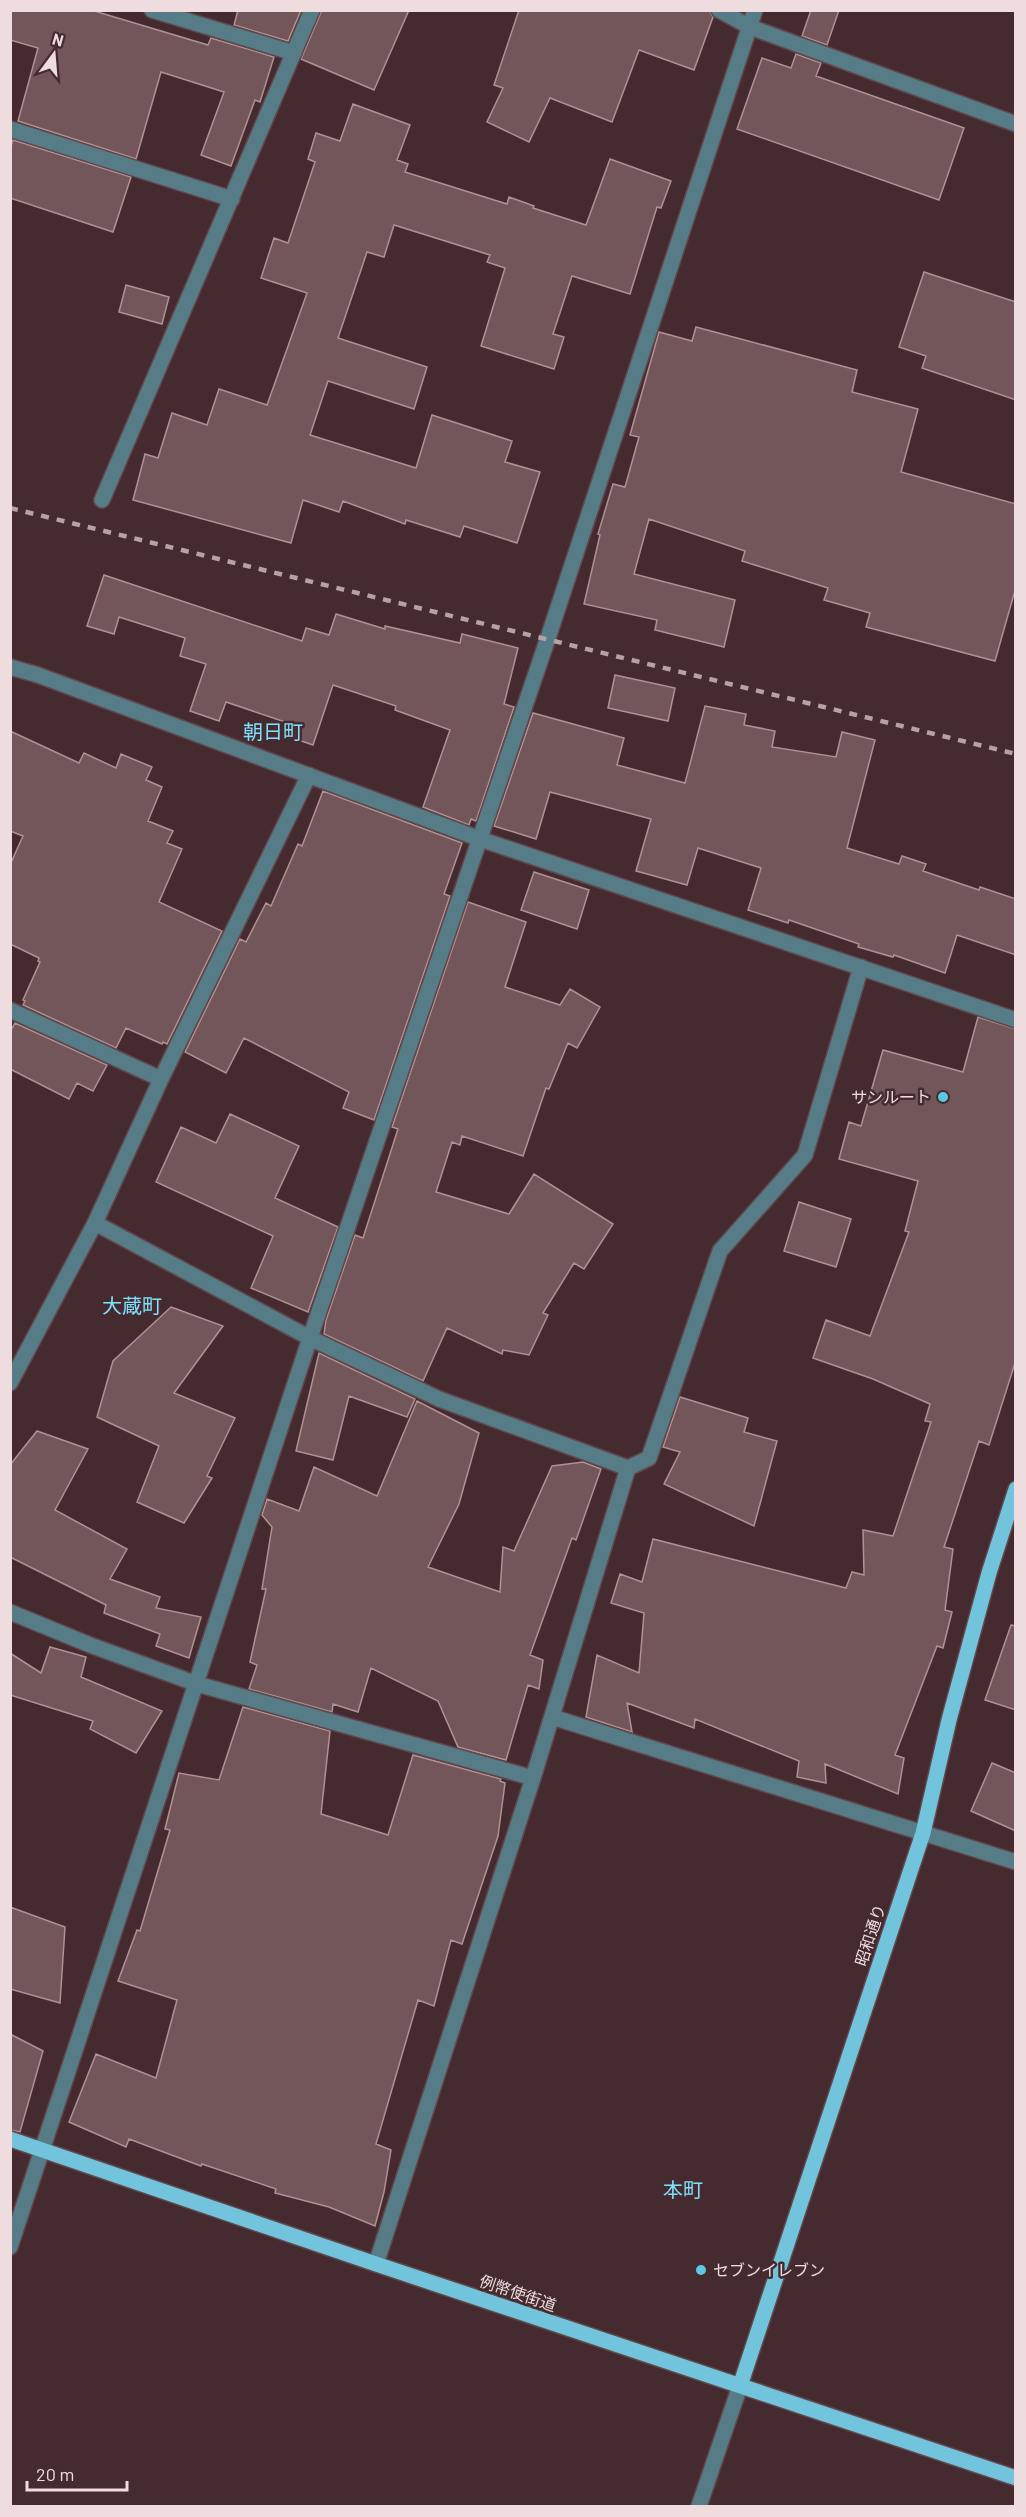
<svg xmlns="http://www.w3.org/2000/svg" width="1026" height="2517" font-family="Barlow,'Noto Sans JP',sans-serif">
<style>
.building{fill:#73565a;stroke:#b09194;stroke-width:1.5}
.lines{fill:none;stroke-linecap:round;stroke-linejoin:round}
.minor-casing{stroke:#60474b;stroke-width:18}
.major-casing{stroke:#60474b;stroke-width:18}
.minor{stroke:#567c88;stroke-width:15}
.major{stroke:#72c4dc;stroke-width:15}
.rail{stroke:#b6a1a4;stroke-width:4.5;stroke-dasharray:8 8;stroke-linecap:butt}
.poi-dot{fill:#5ac8e5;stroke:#452b2f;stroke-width:2}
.labels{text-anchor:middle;stroke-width:5;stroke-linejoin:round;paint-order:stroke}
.poi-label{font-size:16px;fill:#eedcde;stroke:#452b2f;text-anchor:end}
.street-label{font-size:16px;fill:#eedcde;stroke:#452b2f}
.quarter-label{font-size:20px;fill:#7ee0fc;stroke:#452b2f}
</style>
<rect width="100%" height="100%" fill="#452b2f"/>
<path class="building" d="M 10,10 L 91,10 L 208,45 L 211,38 L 274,57 L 260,102 L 255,100 L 231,166 L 201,155 L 224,92 L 161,72 L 136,159 L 18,121 L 38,48 L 10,40 Z
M 238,10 L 301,10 L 288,41 L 234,25 Z
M 322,10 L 409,10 L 374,90 L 301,59 Z
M 519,10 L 709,10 L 713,17 L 694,70 L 639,50 L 612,122 L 550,98 L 529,142 L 487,122 L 503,88 L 494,85 Z
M 811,10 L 839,10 L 827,45 L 802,36 Z
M 796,54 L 821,63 L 816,76 L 964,128 L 939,200 L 737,129 L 762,58 L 791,68 Z
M 353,104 L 410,125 L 397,160 L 408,164 L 405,172 L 507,204 L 509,197 L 534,206 L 533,208 L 586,225 L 610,159 L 671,181 L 661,208 L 657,207 L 630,294 L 572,276 L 553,334 L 564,337 L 554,369 L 481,346 L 505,268 L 487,262 L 490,255 L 394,225 L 384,257 L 367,252 L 338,338 L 427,367 L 414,409 L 328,381 L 310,435 L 416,468 L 432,415 L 512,441 L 505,462 L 540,472 L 517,543 L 464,526 L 460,537 L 406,520 L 405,524 L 343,501 L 339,512 L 303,500 L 291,543 L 133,500 L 145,454 L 158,458 L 172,413 L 207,425 L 219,389 L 267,405 L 307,293 L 261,278 L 274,238 L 288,243 L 315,162 L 308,159 L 316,133 L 340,141 Z
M 13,140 L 131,177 L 113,232 L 10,198 L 10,149 Z
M 924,272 L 1016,302 L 1016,400 L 922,368 L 926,356 L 899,347 Z
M 126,285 L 169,297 L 162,324 L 119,312 Z
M 696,327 L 857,370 L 852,392 L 918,409 L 901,472 L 1016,504 L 1016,587 L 995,661 L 866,627 L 870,613 L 824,600 L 828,588 L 742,561 L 745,551 L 649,519 L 634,574 L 735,600 L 724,647 L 655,630 L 657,620 L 584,604 L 600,535 L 598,534 L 613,484 L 625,487 L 639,437 L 630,435 L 659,332 L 692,341 Z
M 104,575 L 302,641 L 306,628 L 329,635 L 336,614 L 385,629 L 385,626 L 460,643 L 462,634 L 518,648 L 504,704 L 514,707 L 476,821 L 471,819 L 469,825 L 423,807 L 450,730 L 395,710 L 396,706 L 333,685 L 313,745 L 284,735 L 288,723 L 226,702 L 219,721 L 190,711 L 206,664 L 180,656 L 185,638 L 119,617 L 114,634 L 87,626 Z
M 615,675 L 675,688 L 668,721 L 608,708 Z
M 705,706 L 746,714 L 744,725 L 775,731 L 772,747 L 836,757 L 842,732 L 875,740 L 847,848 L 899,864 L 902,856 L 926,864 L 923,871 L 979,890 L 980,887 L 1016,899 L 1016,955 L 957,935 L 945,973 L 894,955 L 893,957 L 858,947 L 859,944 L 789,920 L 788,923 L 748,910 L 761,868 L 698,848 L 687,885 L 636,871 L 651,819 L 550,792 L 536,839 L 494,826 L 533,713 L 624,738 L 617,765 L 685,783 Z
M 10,731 L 79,763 L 84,753 L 116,768 L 121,754 L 152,767 L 146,780 L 162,787 L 148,821 L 173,831 L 167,843 L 182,849 L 159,902 L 222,931 L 167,1044 L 163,1042 L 162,1044 L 126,1028 L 116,1048 L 23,1005 L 25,1001 L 23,1000 L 40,962 L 38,961 L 39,958 L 10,944 L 10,865 L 23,836 L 10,831 Z
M 323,791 L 462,843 L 444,894 L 450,896 L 374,1120 L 343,1108 L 349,1092 L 244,1038 L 226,1073 L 185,1052 L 240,939 L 246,942 L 266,903 L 271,906 L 298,844 L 302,846 Z
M 534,872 L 589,890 L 577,929 L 521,910 Z
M 468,902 L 526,922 L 505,987 L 560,1005 L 570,989 L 600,1007 L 577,1048 L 568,1043 L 549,1089 L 546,1088 L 523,1156 L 462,1136 L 460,1145 L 452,1142 L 436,1192 L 509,1214 L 534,1174 L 613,1224 L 584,1269 L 574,1263 L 543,1313 L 548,1315 L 529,1355 L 503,1350 L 502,1354 L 447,1328 L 423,1381 L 324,1334 L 326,1320 L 355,1235 L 363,1238 L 398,1129 L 392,1127 Z
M 978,1017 L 1016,1029 L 1016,1360 L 989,1445 L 979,1441 L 944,1547 L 953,1549 L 945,1610 L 952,1612 L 943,1648 L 937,1646 L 895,1755 L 904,1758 L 898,1794 L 825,1764 L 826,1783 L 797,1777 L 799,1761 L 695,1719 L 694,1728 L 627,1703 L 632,1732 L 586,1717 L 597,1655 L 639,1673 L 644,1613 L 611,1603 L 620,1574 L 642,1582 L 653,1539 L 846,1588 L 852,1572 L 864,1575 L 863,1530 L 893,1536 L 931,1422 L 925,1421 L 930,1404 L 873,1379 L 813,1358 L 826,1320 L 870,1336 L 909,1232 L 905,1231 L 918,1181 L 839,1159 L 849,1122 L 861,1126 L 883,1050 L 963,1072 Z
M 15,1023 L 107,1065 L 93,1091 L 77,1083 L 69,1099 L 10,1069 L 10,1032 Z
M 230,1114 L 299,1146 L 275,1198 L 338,1227 L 308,1312 L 251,1288 L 273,1236 L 156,1182 L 181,1127 L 216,1143 Z
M 799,1202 L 851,1219 L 836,1267 L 784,1251 Z
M 171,1307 L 223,1326 L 174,1393 L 235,1418 L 207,1476 L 212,1478 L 184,1523 L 137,1502 L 159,1446 L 97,1417 L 113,1361 Z
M 319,1353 L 415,1399 L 407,1417 L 349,1396 L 333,1460 L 296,1451 Z
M 680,1397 L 748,1418 L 744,1432 L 777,1441 L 754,1526 L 664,1484 L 680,1452 L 663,1447 Z
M 417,1401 L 479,1433 L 459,1504 L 428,1567 L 500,1592 L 503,1547 L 514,1551 L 552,1466 L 583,1462 L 601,1469 L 576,1540 L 572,1538 L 530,1655 L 543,1660 L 539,1689 L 528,1685 L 506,1760 L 458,1747 L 438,1701 L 371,1668 L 358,1712 L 333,1704 L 332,1712 L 249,1689 L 257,1665 L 250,1662 L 266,1589 L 262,1589 L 272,1527 L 262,1515 L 267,1499 L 299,1511 L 314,1467 L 377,1496 Z
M 37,1431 L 88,1449 L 55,1510 L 127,1549 L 110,1579 L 160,1597 L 156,1608 L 201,1617 L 189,1658 L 156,1646 L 160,1634 L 104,1613 L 106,1605 L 10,1557 L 10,1465 Z
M 1011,1625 L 1016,1626 L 1016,1710 L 985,1700 Z
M 50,1647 L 86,1657 L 81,1677 L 162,1711 L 136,1753 L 90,1729 L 93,1721 L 10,1695 L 10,1653 L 41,1673 Z
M 243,1707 L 330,1731 L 321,1814 L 388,1835 L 413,1755 L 501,1779 L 500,1781 L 505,1783 L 498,1836 L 462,1944 L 451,1940 L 434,2006 L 418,2000 L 376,2144 L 391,2150 L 384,2192 L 375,2226 L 329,2207 L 275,2193 L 276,2189 L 202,2164 L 201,2166 L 129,2139 L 126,2147 L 69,2122 L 96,2054 L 156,2078 L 177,2000 L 118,1981 L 137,1930 L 140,1931 L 170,1830 L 165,1829 L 179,1773 L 219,1780 Z
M 992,1763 L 1016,1773 L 1016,1831 L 971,1811 Z
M 10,1907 L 65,1927 L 60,2003 L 10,1989 Z
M 10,2034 L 43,2051 L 20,2132 L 10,2130 Z"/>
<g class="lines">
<g class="minor-casing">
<path id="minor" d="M 152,10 L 294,53
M 719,10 L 750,27 L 1016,124
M 10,129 L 232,199
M 102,500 L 312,10
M 10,667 L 38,675 L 480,839 L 1016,1020
M 10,1010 L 161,1079
M 95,1223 L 310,1338 L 439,1399 L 628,1468 L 649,1458 L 720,1251 L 805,1155 L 861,967
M 10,1383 L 95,1223 L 161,1079 L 309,775
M 10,1612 L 90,1645 L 197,1684 L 533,1778
M 552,1717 L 1016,1862
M 10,2247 L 310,1338 L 547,641 L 755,10
M 376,2264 L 533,1778 L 628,1468
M 699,2506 L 740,2386"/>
</g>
<g class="major-casing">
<path id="major" d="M 10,2139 L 376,2264 L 1016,2478
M 740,2386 L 923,1833 L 949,1720 L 989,1573 L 1016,1489"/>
</g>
<use href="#minor" class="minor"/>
<use href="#major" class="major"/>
<path class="rail" d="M 10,508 L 1016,754"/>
</g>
<g class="poi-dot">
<circle cx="943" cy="1097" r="6"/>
<circle cx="701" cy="2270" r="6"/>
</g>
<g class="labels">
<g class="poi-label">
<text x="931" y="1103">サンルート</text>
<text x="713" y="2276" text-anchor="start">セブンイレブン</text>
</g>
<g class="street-label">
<text transform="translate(870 1935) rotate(-72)" y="6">昭和通り</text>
<text transform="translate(518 2293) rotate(19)" y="6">例幣使街道</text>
</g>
<g class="quarter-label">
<text x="273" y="739">朝日町</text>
<text x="132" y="1313">大蔵町</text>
<text x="683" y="2197">本町</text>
</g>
</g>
<rect width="1026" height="2517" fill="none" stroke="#eedcde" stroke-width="24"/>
<g transform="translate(54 54) rotate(16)" stroke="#452b2f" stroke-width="4.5" paint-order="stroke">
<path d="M0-4.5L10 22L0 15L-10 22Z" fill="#eedcde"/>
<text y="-9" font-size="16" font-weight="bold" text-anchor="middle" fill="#eedcde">N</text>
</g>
<path d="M27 2481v9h100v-9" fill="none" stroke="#eedcde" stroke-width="3"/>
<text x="36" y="2481" font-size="18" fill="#eedcde" stroke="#452b2f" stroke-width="4.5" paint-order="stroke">20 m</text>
</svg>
